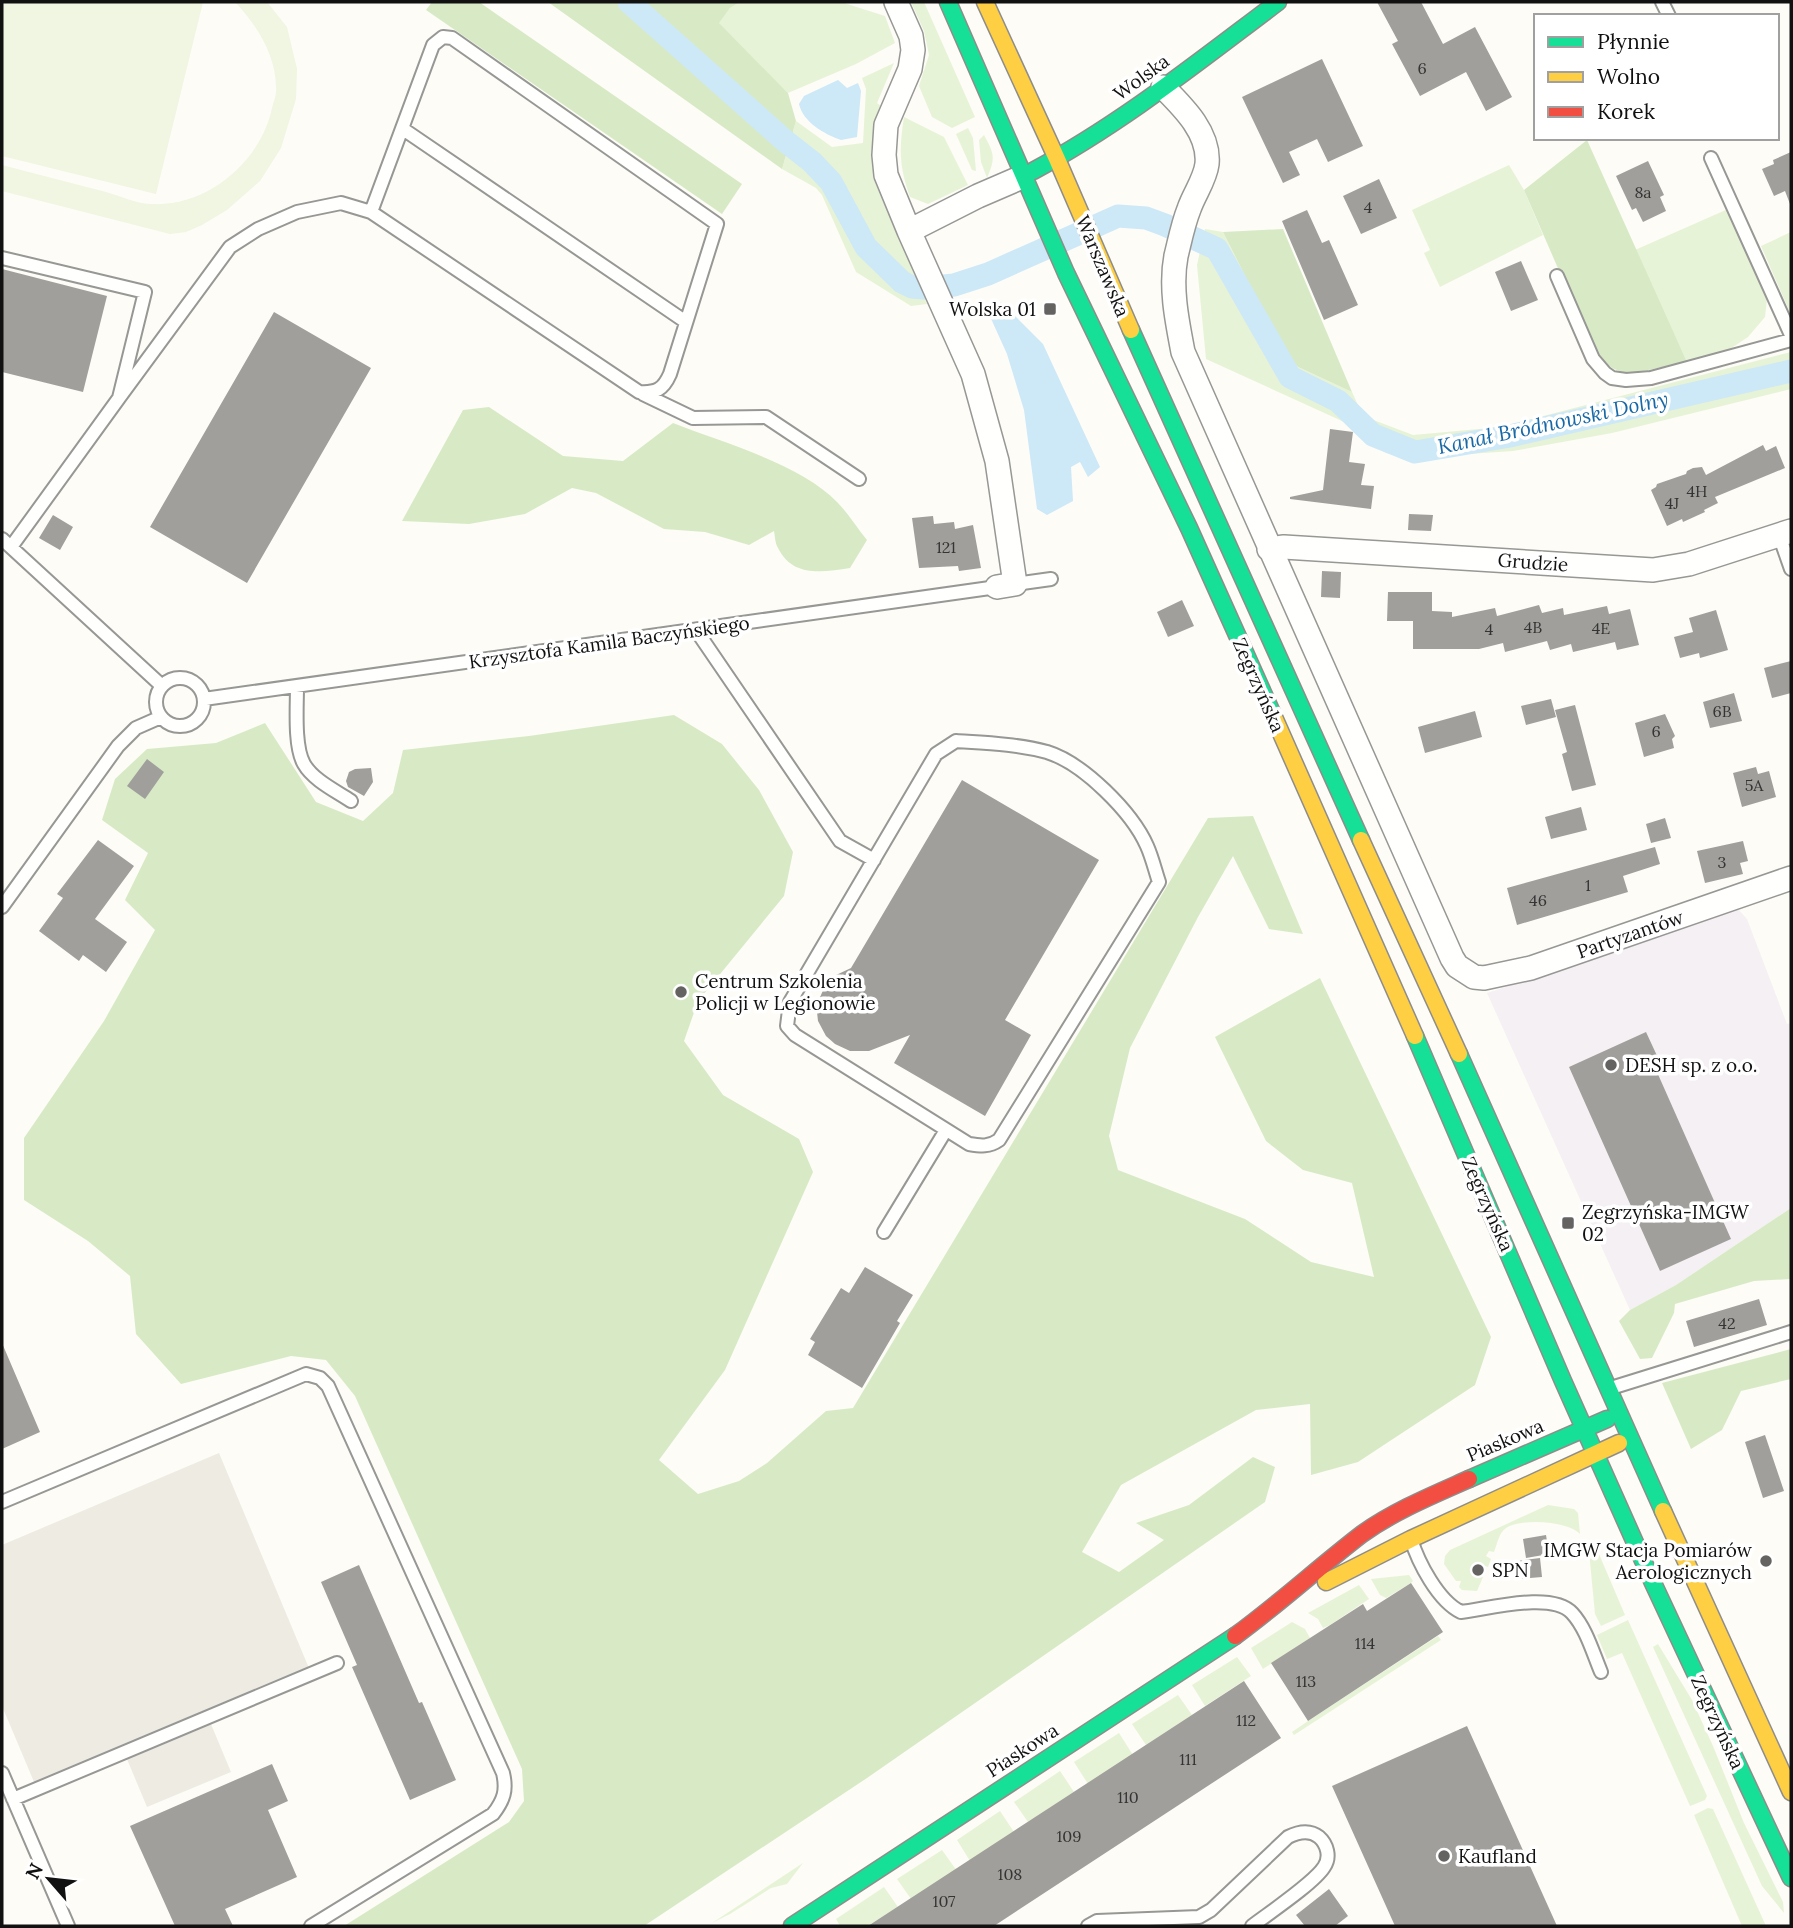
<svg xmlns="http://www.w3.org/2000/svg" width="1793" height="1928" font-family="Lora,serif">
<style>
.industrial{fill:#f5f0f3}
.green{fill:#e7f3d7}
.forest{fill:#d8eac5}
.pitch{fill:#f0f6e1}
.plaza{fill:#edebe2}
.water{fill:#cde8f7}
.lines{fill:none;stroke-linecap:round;stroke-linejoin:round}
.canal{stroke:#cde8f7;stroke-width:23}
.building{fill:#a19f9c}
.lane-casing{stroke:#979795;stroke-width:16}
.street-casing{stroke:#979795;stroke-width:26}
.fast-casing{stroke:#8e8d8b;stroke-width:19}
.slow-casing{stroke:#8e8d8b;stroke-width:19}
.jam-casing{stroke:#8e8d8b;stroke-width:19}
.lane{stroke:#fffffe;stroke-width:12}
.street{stroke:#fffffe;stroke-width:23}
.fast{stroke:#16e098;stroke-width:16}
.slow{stroke:#ffcf43;stroke-width:16}
.jam{stroke:#f24e42;stroke-width:16}
.poi-dot{fill:#646362;stroke:#fff;stroke-width:2.5}
.labels{text-anchor:middle;stroke-width:7;stroke-linejoin:round;paint-order:stroke}
.number-label{font-size:16px;fill:#353434}
.street-label{font-size:19px;fill:#111;stroke:#fff}
.poi-label{font-size:19px;fill:#111;stroke:#fff;text-anchor:start}
.water-label{font-size:21px;font-style:italic;fill:#1768a6;stroke:#fff}
</style>
<rect width="100%" height="100%" fill="#fdfcf7"/>
<path class="industrial" d="M 1736,907 L 1747,919 L 1787,1024 L 1791,1023 L 1791,1208 L 1676,1285 L 1630,1310 L 1487,993 L 1617,951 Z"/>
<path class="green" d="M 740,2 L 841,2 L 885,16 L 895,43 L 856,64 L 788,93 L 718,23 L 730,8 Z
M 911,2 L 924,2 L 975,117 L 952,128 L 932,117 L 919,86 L 929,55 L 924,31 Z
M 894,63 L 877,103 L 881,106 L 875,123 L 871,153 L 874,180 L 927,304 L 911,306 L 856,272 L 822,195 L 816,188 L 782,169 L 796,121 L 832,147 L 863,143 L 866,89 L 862,78 Z
M 904,117 L 944,137 L 968,185 L 928,204 L 910,197 C 899,167 899,148 904,117 Z
M 968,128 L 973,138 L 976,171 L 972,170 L 956,134 Z
M 984,135 C 994,153 996,158 987,178 L 981,162 L 979,140 Z
M 1509,165 L 1524,190 L 1543,235 L 1440,287 L 1424,253 L 1430,250 L 1412,210 Z
M 1728,209 L 1767,299 L 1765,317 L 1748,337 L 1727,351 L 1687,362 L 1635,250 Z
M 1205,229 L 1223,232 L 1286,357 L 1298,367 L 1352,392 L 1363,416 L 1413,435 L 1501,427 L 1791,352 L 1791,389 L 1612,433 L 1513,451 L 1410,458 L 1386,453 L 1353,432 L 1353,426 L 1206,359 L 1197,265 Z
M 1791,232 L 1791,315 L 1761,246 Z
M 1548,1505 L 1574,1509 L 1578,1513 L 1580,1534 C 1568,1521 1521,1518 1506,1528 C 1499,1532 1497,1545 1494,1552 L 1489,1551 L 1486,1556 L 1491,1559 L 1488,1567 L 1477,1563 L 1473,1573 L 1483,1577 L 1477,1591 L 1462,1590 L 1459,1587 L 1461,1581 L 1456,1581 L 1444,1564 L 1445,1556 L 1450,1550 Z
M 1588,1541 L 1596,1547 L 1625,1615 L 1601,1626 L 1595,1614 Z
M 1409,1575 L 1413,1581 L 1411,1583 L 1386,1598 L 1380,1595 L 1371,1579 Z
M 1359,1585 L 1369,1599 L 1330,1625 L 1323,1628 L 1318,1619 L 1308,1613 Z
M 1628,1620 L 1707,1796 L 1705,1800 L 1690,1806 L 1622,1653 L 1607,1659 L 1597,1635 Z
M 1292,1622 L 1305,1629 L 1310,1638 L 1263,1669 L 1251,1648 Z
M 1438,1636 L 1441,1640 L 1294,1735 L 1292,1732 L 1308,1721 Z
M 1658,1644 L 1692,1700 L 1713,1746 L 1744,1823 L 1783,1902 L 1784,1913 L 1762,1886 L 1653,1647 Z
M 1237,1657 L 1251,1676 L 1205,1706 L 1192,1685 Z
M 1178,1695 L 1192,1715 L 1146,1745 L 1132,1724 Z
M 1119,1733 L 1133,1755 L 1088,1784 L 1074,1762 Z
M 1060,1771 L 1074,1792 L 1028,1822 L 1014,1802 Z
M 1708,1808 L 1713,1809 L 1766,1926 L 1742,1926 L 1694,1815 Z
M 1000,1811 L 1014,1832 L 970,1861 L 957,1840 Z
M 942,1850 L 957,1871 L 911,1899 L 897,1879 Z
M 803,1863 L 787,1884 L 771,1888 L 730,1914 L 712,1923 Z
M 884,1887 L 898,1907 L 868,1926 L 840,1926 L 836,1919 Z"/>
<path class="forest" d="M 432,2 L 479,2 L 742,184 L 722,214 L 426,10 Z
M 548,2 L 740,2 L 730,8 L 719,23 L 788,93 L 796,121 L 782,169 Z
M 1587,140 L 1687,362 L 1629,374 L 1614,369 L 1605,363 L 1593,349 L 1524,190 Z
M 1283,229 L 1352,392 L 1298,367 L 1286,357 L 1223,232 Z
M 489,407 L 563,456 L 623,461 L 673,423 C 721,442 801,464 837,502 C 848,513 857,528 867,540 L 850,568 C 823,572 793,578 778,548 C 775,543 775,536 774,531 L 749,545 L 705,532 L 664,529 L 596,493 L 572,488 L 525,514 L 469,524 L 402,521 L 463,410 Z
M 674,715 L 722,744 L 759,790 L 793,852 L 784,896 L 698,1001 L 684,1041 L 723,1095 L 799,1139 L 813,1172 L 725,1370 L 659,1460 L 698,1494 L 739,1481 L 767,1463 L 826,1411 L 853,1408 L 1208,818 L 1253,816 L 1303,934 L 1269,929 L 1233,856 L 1198,917 L 1130,1048 L 1109,1136 L 1118,1170 L 1245,1219 L 1311,1262 L 1374,1277 L 1352,1183 L 1303,1170 L 1266,1141 L 1215,1037 L 1320,978 L 1491,1337 L 1475,1385 L 1358,1462 L 1311,1475 L 1310,1404 L 1256,1410 L 1121,1485 L 1082,1552 L 1119,1572 L 1164,1540 L 1136,1523 L 1189,1505 L 1253,1457 L 1275,1467 L 1265,1502 L 867,1778 L 644,1926 L 344,1926 L 509,1822 L 524,1801 L 522,1769 L 355,1396 L 326,1360 L 291,1356 L 181,1384 L 136,1334 L 130,1276 L 88,1241 L 24,1200 L 24,1138 L 104,1021 L 155,930 L 125,900 L 148,853 L 102,820 L 115,779 L 147,749 L 216,743 L 265,723 L 316,802 L 363,821 L 393,793 L 403,750 L 529,736 Z
M 1791,1208 L 1791,1279 L 1754,1281 L 1675,1304 L 1674,1313 L 1652,1358 L 1640,1359 L 1619,1321 L 1630,1310 L 1676,1285 Z
M 1791,1349 L 1791,1379 L 1741,1391 L 1722,1430 L 1691,1449 L 1662,1383 Z"/>
<path class="pitch" d="M 2,2 L 203,2 L 156,194 L 2,156 Z
M 235,2 L 267,2 L 287,27 L 297,69 L 296,99 L 281,148 L 260,181 L 227,210 L 202,225 L 186,232 L 170,234 L 2,191 L 2,165 C 36,174 71,183 106,192 C 120,196 137,204 152,204 C 208,207 261,161 272,108 C 274,101 277,94 276,87 C 276,55 256,24 235,2 Z"/>
<path class="plaza" d="M 219,1453 L 311,1673 L 208,1717 L 231,1772 L 147,1807 L 124,1752 L 37,1789 L 2,1706 L 2,1545 Z"/>
<path class="water" d="M 838,80 L 847,88 L 858,83 L 861,91 L 857,137 L 841,140 C 824,134 803,122 799,104 L 804,96 Z
M 1001,302 L 1043,344 L 1100,467 L 1088,477 L 1080,462 L 1071,467 L 1073,501 L 1047,515 L 1037,509 L 1024,410 L 1007,354 L 988,312 Z"/>
<g class="lines">
<path class="canal" d="M 629,2 L 784,140 L 812,162 L 831,182 L 866,247 L 902,282 L 912,287 L 924,288 L 954,285 L 988,274 L 1118,216 L 1146,218 L 1165,225 L 1217,249 L 1290,377 L 1338,401 L 1373,435 L 1415,452 L 1510,436 L 1791,371"/>
</g>
<path class="building" d="M 1377,2 L 1421,2 L 1443,44 L 1475,27 L 1512,97 L 1486,111 L 1466,72 L 1420,96 L 1392,44 L 1398,41 Z
M 1322,59 L 1363,146 L 1328,162 L 1317,139 L 1289,152 L 1300,175 L 1283,183 L 1242,97 Z
M 1791,152 L 1791,204 L 1790,204 L 1785,191 L 1774,196 L 1762,169 L 1774,164 L 1773,160 Z
M 1648,161 L 1664,195 L 1660,197 L 1666,211 L 1643,222 L 1636,208 L 1632,210 L 1616,176 Z
M 1379,179 L 1397,218 L 1361,234 L 1343,196 Z
M 1307,210 L 1322,243 L 1329,240 L 1358,305 L 1324,320 L 1282,221 Z
M 1521,261 L 1538,300 L 1511,311 L 1495,272 Z
M 2,269 L 107,296 L 83,392 L 2,372 Z
M 274,312 L 371,368 L 247,583 L 150,527 Z
M 1330,429 L 1353,432 L 1349,462 L 1365,464 L 1361,485 L 1374,486 L 1371,509 L 1290,499 L 1290,497 L 1323,490 Z
M 1763,445 L 1766,451 L 1776,446 L 1785,468 L 1715,497 L 1718,503 L 1704,510 L 1705,512 L 1683,522 L 1682,519 L 1667,526 L 1651,490 L 1656,487 L 1657,484 L 1686,474 L 1687,471 L 1693,468 L 1702,467 L 1706,475 Z
M 1409,514 L 1433,515 L 1431,531 L 1408,530 Z
M 53,515 L 73,527 L 60,550 L 39,538 Z
M 933,516 L 934,524 L 954,522 L 955,529 L 973,525 L 981,568 L 959,571 L 958,566 L 919,568 L 912,518 Z
M 1322,571 L 1341,572 L 1340,598 L 1321,597 Z
M 1388,592 L 1432,592 L 1432,611 L 1452,612 L 1452,617 L 1495,608 L 1497,616 L 1539,605 L 1542,613 L 1563,608 L 1564,615 L 1607,606 L 1609,614 L 1630,609 L 1639,645 L 1617,650 L 1615,642 L 1573,652 L 1571,644 L 1550,650 L 1547,641 L 1505,652 L 1503,643 L 1479,649 L 1413,649 L 1413,621 L 1387,621 Z
M 1182,600 L 1194,626 L 1168,637 L 1157,612 Z
M 1716,610 L 1728,650 L 1700,658 L 1699,653 L 1680,658 L 1674,637 L 1693,632 L 1689,618 Z
M 1791,661 L 1791,693 L 1772,698 L 1764,668 Z
M 1734,693 L 1742,721 L 1710,728 L 1703,702 Z
M 1551,699 L 1556,717 L 1526,725 L 1521,706 Z
M 1575,705 L 1596,785 L 1572,791 L 1562,754 L 1567,752 L 1555,710 Z
M 1475,711 L 1482,737 L 1425,753 L 1418,727 Z
M 1665,714 L 1675,736 L 1672,739 L 1674,748 L 1644,757 L 1635,723 Z
M 147,759 L 164,772 L 145,799 L 127,786 Z
M 1756,767 L 1758,774 L 1769,771 L 1776,797 L 1742,807 L 1733,773 Z
M 371,768 L 373,782 L 364,796 L 348,787 L 346,781 L 349,772 L 355,769 Z
M 962,780 L 1099,860 L 1005,1020 L 1031,1035 L 985,1116 L 894,1063 L 910,1035 L 869,1051 L 850,1051 L 835,1044 L 826,1036 L 818,1021 L 817,1012 L 818,1002 L 824,988 L 834,976 L 851,968 Z
M 1581,807 L 1587,830 L 1551,839 L 1545,817 Z
M 1665,818 L 1671,838 L 1651,843 L 1646,824 Z
M 98,840 L 134,866 L 95,919 L 127,942 L 106,972 L 83,955 L 79,961 L 39,931 L 63,898 L 57,894 Z
M 1743,841 L 1748,861 L 1740,863 L 1743,874 L 1705,883 L 1697,851 Z
M 1655,847 L 1660,864 L 1623,876 L 1628,892 L 1517,925 L 1507,888 Z
M 1646,1032 L 1659,1060 L 1653,1063 L 1731,1239 L 1660,1271 L 1569,1067 Z
M 865,1267 L 913,1295 L 897,1321 L 900,1323 L 862,1388 L 808,1355 L 815,1342 L 810,1339 L 841,1288 L 849,1293 Z
M 1759,1299 L 1767,1325 L 1694,1347 L 1686,1321 Z
M 2,1343 L 40,1432 L 2,1449 Z
M 1765,1435 L 1784,1491 L 1763,1498 L 1745,1442 Z
M 1546,1535 L 1549,1554 L 1526,1558 L 1523,1539 Z
M 1540,1558 L 1542,1577 L 1519,1579 L 1517,1561 Z
M 359,1565 L 419,1703 L 422,1702 L 456,1780 L 410,1800 L 352,1667 L 357,1665 L 321,1582 Z
M 1411,1583 L 1443,1632 L 1308,1721 L 1271,1663 L 1363,1604 L 1367,1611 Z
M 1244,1681 L 1281,1738 L 994,1926 L 868,1926 Z
M 1467,1726 L 1557,1926 L 1395,1926 L 1332,1786 Z
M 272,1764 L 288,1801 L 268,1810 L 297,1877 L 225,1909 L 233,1926 L 175,1926 L 130,1826 Z
M 1329,1889 L 1348,1916 L 1335,1926 L 1305,1926 L 1296,1915 Z"/>
<g class="lines">
<g class="lane-casing">
<path id="lane" d="M 1662,2 L 1669,16
M 403,129 L 686,322
M 1711,158 L 1791,335
M 2,258 L 145,292 L 119,398 L 11,547
M 1557,276 L 1593,359 L 1605,373 L 1612,378 L 1626,380 L 1651,378 L 1791,340
M 643,394 L 693,418 L 766,417 L 859,479
M 119,398 L 230,247 L 258,229 L 297,212 L 341,203 L 371,212 L 639,392 C 656,393 663,390 670,374 L 717,224 L 452,38 L 443,37 L 433,45 L 371,212
M 1779,535 L 1791,569
M 2,539 L 162,686
M 1015,584 L 1051,579
M 696,630 L 840,841 L 874,860
M156 702a24 24 0 1 1 48 0a24 24 0 1 1-48 0Z
M 297,687 C 297,707 294,747 304,764 C 313,780 336,791 351,801
M 204,699 L 997,587
M 956,741 C 986,743 1017,744 1047,752 C 1083,763 1132,812 1147,846 C 1152,857 1155,870 1159,882 L 999,1140 C 989,1147 981,1146 969,1144 L 795,1035 L 787,1026 L 790,1002 L 936,754 Z
M 2,907 L 118,746 L 136,728 L 161,717
M 884,1232 L 946,1130
M 1611,1388 L 1791,1332
M 2,1502 L 306,1374 L 320,1378 L 328,1386 L 503,1773 C 507,1790 504,1800 493,1814 L 311,1926
M 1411,1539 C 1418,1562 1438,1601 1461,1612 C 1488,1609 1552,1591 1572,1613 C 1586,1628 1593,1653 1601,1672
M 2,1773 L 68,1926
M 13,1799 L 337,1663
M 1088,1926 L 1097,1921 L 1199,1917 L 1211,1910 L 1288,1837 C 1298,1832 1309,1829 1319,1837 C 1327,1844 1331,1857 1324,1867 C 1314,1883 1269,1913 1252,1926"/>
</g>
<g class="street-casing">
<path id="street" d="M 896,2 L 911,36 L 913,50 L 910,69 L 886,125 L 884,155 L 886,175 L 909,231
M 1163,87 C 1183,107 1210,133 1207,164 C 1205,180 1194,194 1189,209 C 1183,224 1180,240 1176,256 C 1170,287 1177,321 1183,352 L 1452,958 L 1457,966 L 1474,977 L 1484,978 L 1531,968 L 1791,878
M 1269,549 L 1284,547 L 1653,570 L 1689,564 L 1791,531
M 997,587 L 1015,584 L 997,461 L 973,374 L 909,231 L 978,196 L 1022,177"/>
</g>
<g class="fast-casing">
<path id="fast" d="M 948,2 L 1066,273 L 1189,528 L 1273,715
M 1033,171 C 1121,124 1198,62 1278,2
M 1131,330 L 1361,840
M 1415,1036 L 1563,1381 L 1653,1583 L 1791,1878
M 1459,1054 L 1663,1511
M 1469,1479 L 1607,1419
M 792,1926 L 1235,1636"/>
</g>
<g class="slow-casing">
<path id="slow" d="M 985,2 L 1057,159 L 1131,330
M 1273,715 L 1415,1036
M 1361,840 L 1459,1054
M 1663,1511 L 1791,1792
M 1326,1582 L 1411,1539 L 1619,1443"/>
</g>
<g class="jam-casing">
<path id="jam" d="M 1235,1636 C 1279,1604 1319,1567 1362,1534 C 1394,1511 1433,1495 1469,1479"/>
</g>
<use href="#lane" class="lane"/>
<use href="#street" class="street"/>
<use href="#fast" class="fast"/>
<use href="#slow" class="slow"/>
<use href="#jam" class="jam"/>
</g>
<g class="poi-dot">
<rect x="1043" y="302" width="14" height="14" rx="3.5"/>
<circle cx="681" cy="992" r="7"/>
<circle cx="1611" cy="1065" r="7"/>
<rect x="1561" y="1216" width="14" height="14" rx="3.5"/>
<circle cx="1766" cy="1561" r="7"/>
<circle cx="1478" cy="1570" r="7"/>
<circle cx="1444" cy="1856" r="7"/>
</g>
<g class="labels">
<g class="number-label">
<text x="1422" y="74">6</text>
<text x="1643" y="198">8a</text>
<text x="1368" y="213">4</text>
<text x="1697" y="497">4H</text>
<text x="1672" y="509">4J</text>
<text x="946" y="553">121</text>
<text x="1533" y="633">4B</text>
<text x="1601" y="634">4E</text>
<text x="1489" y="635">4</text>
<text x="1722" y="717">6B</text>
<text x="1656" y="737">6</text>
<text x="1754" y="791">5A</text>
<text x="1722" y="868">3</text>
<text x="1588" y="891">1</text>
<text x="1538" y="906">46</text>
<text x="1727" y="1329">42</text>
<text x="1365" y="1649">114</text>
<text x="1306" y="1687">113</text>
<text x="1246" y="1726">112</text>
<text x="1188" y="1765">111</text>
<text x="1128" y="1803">110</text>
<text x="1069" y="1842">109</text>
<text x="1010" y="1880">108</text>
<text x="944" y="1907">107</text>
</g>
<g class="street-label">
<text transform="translate(1141 77) rotate(-36)" y="7">Wolska</text>
<text transform="translate(1103 266) rotate(67)" y="7">Warszawska</text>
<text transform="translate(1533 562) rotate(4)" y="7">Grudzie</text>
<text transform="translate(609 642) rotate(-8)" y="7">Krzysztofa Kamila Baczyńskiego</text>
<text transform="translate(1259 685) rotate(66)" y="7">Zegrzyńska</text>
<text transform="translate(1630 934) rotate(-19)" y="7">Partyzantów</text>
<text transform="translate(1488 1204) rotate(66)" y="7">Zegrzyńska</text>
<text transform="translate(1505 1440) rotate(-23)" y="7">Piaskowa</text>
<text transform="translate(1718 1722) rotate(65)" y="7">Zegrzyńska</text>
<text transform="translate(1022 1750) rotate(-33)" y="7">Piaskowa</text>
</g>
<g class="poi-label">
<text x="1036" y="316" text-anchor="end">Wolska 01</text>
<text x="695" y="988">Centrum Szkolenia<tspan x="695" dy="22">Policji w Legionowie</tspan></text>
<text x="1625" y="1072">DESH sp. z o.o.</text>
<text x="1582" y="1219">Zegrzyńska-IMGW<tspan x="1582" dy="22">02</tspan></text>
<text x="1752" y="1557" text-anchor="end">IMGW Stacja Pomiarów<tspan x="1752" dy="22">Aerologicznych</tspan></text>
<text x="1492" y="1577">SPN</text>
<text x="1458" y="1863">Kaufland</text>
</g>
<g class="water-label">
<text transform="translate(1553 423) rotate(-12)" y="7">Kanał Bródnowski Dolny</text>
</g>
</g>
<rect width="1793" height="1928" fill="none" stroke="#111111" stroke-width="7"/>
<rect x="1534" y="14" width="245" height="126" fill="#ffffff" stroke="#a0a0a0" stroke-width="2"/>
<rect x="1548" y="37" width="35" height="10" fill="#16e098" stroke="#a0a0a0" stroke-width="2"/>
<text x="1597" y="49" font-size="21" fill="#111111">Płynnie</text>
<rect x="1548" y="72" width="35" height="10" fill="#ffcf43" stroke="#a0a0a0" stroke-width="2"/>
<text x="1597" y="84" font-size="21" fill="#111111">Wolno</text>
<rect x="1548" y="107" width="35" height="10" fill="#f24e42" stroke="#a0a0a0" stroke-width="2"/>
<text x="1597" y="119" font-size="21" fill="#111111">Korek</text>
<g transform="translate(49 1879) rotate(298)" stroke="#ffffff" stroke-width="5" paint-order="stroke">
<path d="M0-5L12 26L0 18L-12 26Z" fill="#111111"/>
<text y="-10" font-size="19" font-weight="bold" text-anchor="middle" fill="#111111">N</text>
</g>
</svg>
